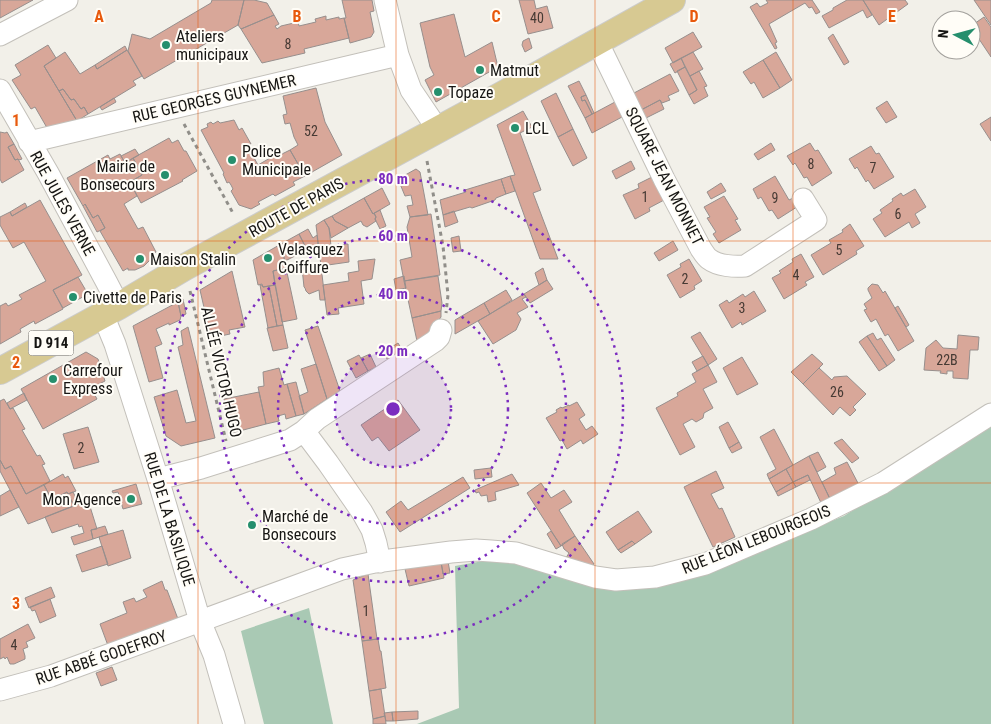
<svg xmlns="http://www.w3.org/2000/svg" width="991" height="724" font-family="'Roboto Condensed',sans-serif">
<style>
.green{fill:#a9c9b4}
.building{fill:#d8a799;stroke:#978f8d}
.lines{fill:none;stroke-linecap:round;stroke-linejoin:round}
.minor-casing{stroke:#c3c0ba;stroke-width:23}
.major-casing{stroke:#cccccb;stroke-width:28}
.path{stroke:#908e89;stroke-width:3;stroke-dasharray:4 4;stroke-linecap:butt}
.minor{stroke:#fff;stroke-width:21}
.major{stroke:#d7c992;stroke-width:26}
.grid{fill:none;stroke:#e8590c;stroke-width:1;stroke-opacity:0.55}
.ring{fill:none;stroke:#7b2cbf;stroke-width:2.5;stroke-dasharray:2.5 5}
.poi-dot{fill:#258f6d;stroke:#fffdf7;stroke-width:2}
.labels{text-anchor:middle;stroke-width:4;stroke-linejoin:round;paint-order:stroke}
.number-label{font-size:14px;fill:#463a34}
.shield{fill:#fffdf7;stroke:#5c5b57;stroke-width:1}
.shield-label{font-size:15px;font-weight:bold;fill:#161513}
.poi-label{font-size:16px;fill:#161513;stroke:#fffdf7;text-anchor:start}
.street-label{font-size:16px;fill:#161513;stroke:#fffdf7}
.grid-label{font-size:16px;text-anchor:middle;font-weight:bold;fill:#e8590c;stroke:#fffdf7;stroke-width:4;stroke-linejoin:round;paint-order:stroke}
.centre{fill:#7b2cbf;stroke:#fffdf7;stroke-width:2.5}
.ring-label{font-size:15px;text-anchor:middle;font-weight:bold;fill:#7b2cbf;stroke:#fffdf7;stroke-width:4;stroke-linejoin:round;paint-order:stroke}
</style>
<rect width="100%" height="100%" fill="#f2f0e9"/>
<path class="green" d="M 991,421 L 991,724 L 417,724 L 459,708 L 455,566 L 500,558 L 569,577 L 633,590 L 708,569 L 844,516 Z
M 309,608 L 333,724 L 264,724 L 241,631 Z"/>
<path class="building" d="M 0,0 L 33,0 L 0,18 Z
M 212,0 L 244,0 L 238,25 L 144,79 L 128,51 L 132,34 L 150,39 L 211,3 Z
M 244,0 L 254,0 L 267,3 L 274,15 L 241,29 L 238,25 Z
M 342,0 L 372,0 L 374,11 L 370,12 L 374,32 L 371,37 L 350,43 L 344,18 L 346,18 Z
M 519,0 L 534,0 L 536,9 L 547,6 L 553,28 L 528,34 Z
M 766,0 L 812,0 L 820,12 L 816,14 L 812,7 L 809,8 L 805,3 L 769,24 L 777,42 L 775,43 L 777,48 L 775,49 L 750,7 L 757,3 L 760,7 L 768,3 Z
M 847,0 L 863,0 L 872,15 L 867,18 L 863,10 L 829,28 L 822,16 L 833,10 L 833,8 Z
M 863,0 L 905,0 L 908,4 L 879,25 Z
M 974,0 L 991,0 L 991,25 Z
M 454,14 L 465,57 L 492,42 L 498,67 L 436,102 L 425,80 L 434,75 L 430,67 L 420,23 Z
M 274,15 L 279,24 L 275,26 L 277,29 L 281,26 L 298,22 L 299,26 L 316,22 L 315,19 L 326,16 L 326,20 L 339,17 L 339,19 L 344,18 L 349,38 L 304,49 L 305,53 L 262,63 L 241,29 Z
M 984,17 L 991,27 L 991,57 L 971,27 L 971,26 Z
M 693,32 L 702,47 L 673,63 L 665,48 Z
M 833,34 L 849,62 L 844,65 L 828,38 Z
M 529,38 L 532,48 L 525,52 L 522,45 L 523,41 Z
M 48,45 L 56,58 L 44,66 L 77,121 L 50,133 L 35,107 L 31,109 L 12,80 L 21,75 L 15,65 Z
M 125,46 L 127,50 L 97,69 L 95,65 Z
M 127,50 L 142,76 L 133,81 L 136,85 L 88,114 L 84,107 L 81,109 L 74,99 L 71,100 L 63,89 L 59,91 L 44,66 L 65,52 L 80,74 L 95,65 L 97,69 Z
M 693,52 L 703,69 L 690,76 L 681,58 Z
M 776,52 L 792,80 L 780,88 L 763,60 Z
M 681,58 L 685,67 L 675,73 L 670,64 Z
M 763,60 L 780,88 L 763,98 L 754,82 L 751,84 L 743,72 Z
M 685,67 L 697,90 L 689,95 L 677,71 Z
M 699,71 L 707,86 L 704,87 L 708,96 L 694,104 L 689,95 L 697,90 L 690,76 Z
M 670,74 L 679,91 L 668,96 L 670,100 L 662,103 L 660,100 L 641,110 L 634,93 Z
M 579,81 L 586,95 L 581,97 L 582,101 L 585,100 L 592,114 L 585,118 L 568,86 Z
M 316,88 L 325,122 L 342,155 L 305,176 L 290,150 L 298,145 L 294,137 L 290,123 L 285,124 L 283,115 L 287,114 L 283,96 Z
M 63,89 L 71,100 L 74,99 L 81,109 L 84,107 L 88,114 L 77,121 L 59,91 Z
M 556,93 L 573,129 L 558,137 L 541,101 Z
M 586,95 L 594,113 L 592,114 L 585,100 L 582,101 L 581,97 Z
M 114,98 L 116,102 L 102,110 L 100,107 Z
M 660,100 L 664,109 L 646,118 L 641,110 Z
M 887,101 L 897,117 L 886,123 L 876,108 Z
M 615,102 L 622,117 L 592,133 L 585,118 Z
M 523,111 L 532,127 L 520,133 L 541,190 L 533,193 L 558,259 L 540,259 L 510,176 L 515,175 L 497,125 Z
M 991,117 L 991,141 L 980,124 Z
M 234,120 L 239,130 L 242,128 L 251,144 L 247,145 L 258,165 L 277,154 L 275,151 L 279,148 L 282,154 L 290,150 L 305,176 L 293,182 L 295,185 L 275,196 L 273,194 L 258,202 L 260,204 L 251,209 L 239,205 L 231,191 L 233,189 L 231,185 L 229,182 L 227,183 L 223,174 L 224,173 L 201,130 L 208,127 L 207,124 L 211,122 L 213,124 L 218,121 L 220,123 Z
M 573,129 L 587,158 L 573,166 L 558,137 Z
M 0,132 L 5,133 L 7,132 L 14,144 L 8,147 L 15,160 L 18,159 L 24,170 L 2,183 L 0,179 Z
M 169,138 L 172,143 L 178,140 L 184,151 L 186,151 L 197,171 L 182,180 L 183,181 L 141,203 L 130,182 L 142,175 L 133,158 Z
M 771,143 L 775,150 L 758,160 L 754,154 Z
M 810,143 L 815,151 L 818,150 L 832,173 L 812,186 L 807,177 L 804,178 L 795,163 L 793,165 L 787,156 Z
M 14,144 L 22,159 L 19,160 L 18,159 L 15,160 L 8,147 Z
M 871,146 L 876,154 L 879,153 L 894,177 L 874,189 L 868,180 L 866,182 L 857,167 L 855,169 L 849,159 Z
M 135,149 L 139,155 L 125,163 L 121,156 Z
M 120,154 L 125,163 L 133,158 L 142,175 L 130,182 L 137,196 L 124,204 L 138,229 L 143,227 L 156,252 L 152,254 L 153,257 L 144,266 L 135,270 L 128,270 L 128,268 L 123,271 L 100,231 L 105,228 L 98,215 L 93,218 L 85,204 L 83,206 L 67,178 L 108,155 L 110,159 Z
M 631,161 L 635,169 L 616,179 L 612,171 Z
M 416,169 L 420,172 L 428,215 L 410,217 L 407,206 L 413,205 L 411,195 L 405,196 L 398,179 Z
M 510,176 L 515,191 L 506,194 L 501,179 Z
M 654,176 L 666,199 L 649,208 L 650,211 L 635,219 L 623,195 L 639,188 L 638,184 Z
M 775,176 L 789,200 L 795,197 L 800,205 L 778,219 L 772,210 L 769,211 L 761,197 L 758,199 L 753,189 Z
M 501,179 L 506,194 L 496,198 L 495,200 L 472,208 L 470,207 L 443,215 L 440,200 L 466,192 L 465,190 Z
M 721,183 L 726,191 L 711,199 L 707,192 Z
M 382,188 L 390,204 L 373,214 L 364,198 Z
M 915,189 L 926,207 L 915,214 L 920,223 L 912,228 L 909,222 L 885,237 L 873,219 L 882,213 L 880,210 L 893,201 L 892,199 L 901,193 L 903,196 Z
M 724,196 L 738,219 L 735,220 L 741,230 L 719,243 L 713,234 L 716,232 L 707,218 L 710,217 L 704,207 Z
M 364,198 L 373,214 L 374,213 L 376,217 L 375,219 L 376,221 L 367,227 L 363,225 L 361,221 L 348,228 L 335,221 L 332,216 Z
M 40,200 L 82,275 L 53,290 L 63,309 L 35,324 L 34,321 L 20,329 L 21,332 L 0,344 L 0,306 L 6,303 L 8,306 L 22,299 L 19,295 L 46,281 L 24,242 L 13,248 L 0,225 L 0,217 L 10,212 L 12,216 Z
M 25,203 L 27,207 L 12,216 L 10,212 Z
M 85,204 L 93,218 L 98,215 L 105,228 L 97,232 L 83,206 Z
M 380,210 L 386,226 L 380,229 L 375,219 L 376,217 L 374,213 Z
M 454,211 L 458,222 L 445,227 L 443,215 Z
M 431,214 L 440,275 L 404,281 L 400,260 L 412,257 L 407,227 L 410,217 Z
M 332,216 L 335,221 L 348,228 L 331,238 L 329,228 L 324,220 Z
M 324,220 L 329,228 L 331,246 L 348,244 L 349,262 L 321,266 L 316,225 Z
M 850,224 L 864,246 L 856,251 L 857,254 L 823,275 L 811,255 L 831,243 L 829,240 L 843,232 L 842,230 Z
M 308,229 L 313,238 L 317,235 L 318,244 L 307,250 L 299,234 Z
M 299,234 L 307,250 L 285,261 L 281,244 Z
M 459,236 L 461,251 L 453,252 L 451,238 Z
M 673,241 L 678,250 L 659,261 L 654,253 Z
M 281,244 L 286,268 L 273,271 L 275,285 L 263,287 L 262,284 L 258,285 L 253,260 Z
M 801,254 L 814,277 L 805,282 L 807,285 L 784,299 L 772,278 L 781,273 L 779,271 L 793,262 L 792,259 Z
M 375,259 L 372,279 L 361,281 L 364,304 L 338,308 L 339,314 L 327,315 L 323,285 L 349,281 L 348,273 L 359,271 L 358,261 Z
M 689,259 L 702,281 L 694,286 L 695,289 L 680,298 L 667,275 L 681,267 L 680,264 Z
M 321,266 L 325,300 L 320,300 L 319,290 L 309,294 L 306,291 L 305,288 L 304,287 L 302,268 Z
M 286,268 L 297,319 L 282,322 L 273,271 Z
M 543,268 L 547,280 L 539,285 L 535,273 Z
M 232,271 L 245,327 L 229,330 L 230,334 L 211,338 L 200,290 Z
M 404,276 L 406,288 L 396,290 L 394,279 Z
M 438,276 L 442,303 L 441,311 L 412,318 L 404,281 Z
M 78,277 L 88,294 L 63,308 L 53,290 Z
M 547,280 L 553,289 L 530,303 L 524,294 Z
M 872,284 L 878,285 L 883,293 L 885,291 L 914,341 L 898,351 L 888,334 L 885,336 L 876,319 L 871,322 L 864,310 L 867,309 L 864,304 L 872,298 L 868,290 L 868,288 Z
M 260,285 L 262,285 L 263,287 L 269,286 L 277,326 L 268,328 Z
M 275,285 L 283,325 L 277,326 L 269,286 Z
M 506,290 L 512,300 L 490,314 L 484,303 Z
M 754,291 L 766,311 L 742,325 L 741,322 L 732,328 L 719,305 L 727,300 L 729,303 L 743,294 L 745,297 Z
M 524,294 L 526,297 L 522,299 L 528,307 L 517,313 L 521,319 L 516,330 L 493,344 L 478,321 Z
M 183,299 L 186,314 L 181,316 L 178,302 Z
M 178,302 L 181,316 L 180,320 L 169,325 L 169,323 L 156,329 L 162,344 L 155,347 L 163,378 L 149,382 L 133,326 Z
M 484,303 L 490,314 L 455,334 L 455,320 Z
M 898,306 L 909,325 L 906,327 L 895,308 Z
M 441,311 L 441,317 L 430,332 L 417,341 L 412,318 Z
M 283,325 L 288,348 L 273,351 L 267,328 Z
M 318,326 L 340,391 L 327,399 L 305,330 Z
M 188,327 L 215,438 L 181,446 L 166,436 L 154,397 L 177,390 L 186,423 L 196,421 L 178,347 L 183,345 L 181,331 Z
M 700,332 L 717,359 L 708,365 L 691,337 Z
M 873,333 L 877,340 L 881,338 L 895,360 L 887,366 L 867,336 Z
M 958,335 L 979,337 L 978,350 L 970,350 L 968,379 L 953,378 L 953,371 L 947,371 L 947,374 L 940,373 L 941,371 L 924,370 L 926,348 L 936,340 L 943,348 L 957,349 Z
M 867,336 L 887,366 L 879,371 L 859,342 Z
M 398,343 L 403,351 L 388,360 L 385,356 L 391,352 L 390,348 Z
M 86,352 L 98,359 L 105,381 L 91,388 L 97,399 L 43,429 L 21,389 Z
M 370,354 L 376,367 L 368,371 L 361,358 Z
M 812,354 L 823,364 L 803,384 L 791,372 Z
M 359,355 L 368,371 L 356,378 L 347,361 Z
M 703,356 L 708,365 L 697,371 L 692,362 Z
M 742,357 L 758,384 L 737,395 L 723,368 Z
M 316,364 L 327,399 L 304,414 L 299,396 L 308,392 L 301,369 Z
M 708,365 L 717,382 L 703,389 L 713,408 L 704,413 L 703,418 L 696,422 L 692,419 L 683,424 L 695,447 L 680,455 L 656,408 L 678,396 L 677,393 L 696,382 L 692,374 Z
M 279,368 L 284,385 L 287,384 L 296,416 L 286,419 L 285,414 L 278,416 L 279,421 L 266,424 L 258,387 L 264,386 L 263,372 Z
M 819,368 L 832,380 L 834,377 L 847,376 L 866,394 L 853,407 L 856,410 L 850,416 L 840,407 L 833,415 L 803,384 Z
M 296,382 L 304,414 L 296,416 L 287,384 Z
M 259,392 L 266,424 L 232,433 L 224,399 Z
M 24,393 L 27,400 L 10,409 L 7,403 Z
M 4,399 L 10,409 L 13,408 L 25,429 L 22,430 L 37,456 L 40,455 L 45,464 L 42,465 L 50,481 L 26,494 L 11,466 L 5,469 L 0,460 L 0,401 Z
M 398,400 L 420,430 L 389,451 L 378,437 L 372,441 L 361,425 Z
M 577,402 L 585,415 L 579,419 L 586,430 L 592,426 L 598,434 L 583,444 L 581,440 L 567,449 L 562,440 L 560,441 L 546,418 L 557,412 L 556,410 L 561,407 L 562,408 L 569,405 L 569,406 Z
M 728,422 L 739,442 L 729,448 L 719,427 Z
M 88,427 L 99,462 L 74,469 L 63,434 Z
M 774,429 L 793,465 L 769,479 L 767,474 L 776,469 L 760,437 Z
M 842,439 L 859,458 L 852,463 L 834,443 Z
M 739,442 L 742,448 L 732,453 L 729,448 Z
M 818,452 L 826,467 L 817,472 L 809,456 Z
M 809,456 L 831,501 L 822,505 L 808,475 L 793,482 L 786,469 Z
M 0,460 L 5,469 L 11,466 L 26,494 L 44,485 L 52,500 L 67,492 L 74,506 L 28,524 L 0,471 Z
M 847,462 L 860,487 L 831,501 L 822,482 L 836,474 L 834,468 Z
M 491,468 L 492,477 L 475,479 L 474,470 Z
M 786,469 L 793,482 L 776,492 L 769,479 Z
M 716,471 L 724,488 L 711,494 L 719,509 L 722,508 L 735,537 L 713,547 L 684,487 Z
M 63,474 L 65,478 L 68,476 L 76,491 L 68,494 L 67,492 L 52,500 L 44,485 Z
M 512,474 L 519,485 L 495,492 L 496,500 L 488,502 L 487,495 L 481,496 L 479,492 L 476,493 L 475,490 Z
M 808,475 L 810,480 L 796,487 L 793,482 Z
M 463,477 L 470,488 L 400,532 L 386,512 L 401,501 L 408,510 Z
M 793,482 L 796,487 L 778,496 L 776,492 Z
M 541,483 L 551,498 L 564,490 L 572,502 L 559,510 L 575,536 L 561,546 L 527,493 Z
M 136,484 L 142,504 L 123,509 L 118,492 L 113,493 L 112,491 Z
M 10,490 L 19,507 L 0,516 L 0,496 Z
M 73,492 L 79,504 L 74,506 L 68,494 Z
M 88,500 L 97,529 L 91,530 L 93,539 L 74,545 L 71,537 L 84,533 L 82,526 L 79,527 L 78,524 L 52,533 L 45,517 Z
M 638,511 L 652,532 L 635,544 L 632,541 L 618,550 L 606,532 Z
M 105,526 L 108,534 L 93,539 L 91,530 Z
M 123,530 L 131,558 L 108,566 L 99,537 Z
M 551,531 L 561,546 L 556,549 L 547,534 Z
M 575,536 L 594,564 L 589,568 L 564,561 L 569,553 L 564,549 L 562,544 Z
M 632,541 L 635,544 L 621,553 L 618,550 Z
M 102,546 L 108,564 L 82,572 L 76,555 Z
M 448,561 L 450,573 L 443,574 L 441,562 Z
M 441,562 L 444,578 L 409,586 L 405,569 Z
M 368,574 L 377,639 L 362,641 L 353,580 Z
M 162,581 L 165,590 L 167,590 L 178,619 L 110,651 L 100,624 L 127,613 L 123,602 L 134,598 L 136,602 L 147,597 L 143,590 Z
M 51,587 L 55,597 L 29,608 L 25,598 Z
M 50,599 L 56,616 L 40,623 L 35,610 L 32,611 L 30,607 Z
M 28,624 L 35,638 L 26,642 L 28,647 L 23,649 L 25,656 L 25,659 L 14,664 L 10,664 L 7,657 L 5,659 L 4,657 L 0,659 L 0,639 Z
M 378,639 L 380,651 L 381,651 L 386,688 L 369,691 L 362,641 Z
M 112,667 L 117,680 L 101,686 L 96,673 Z
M 381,689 L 385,716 L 373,719 L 369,691 Z
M 418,711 L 418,719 L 393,721 L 392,712 Z
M 392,712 L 393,721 L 386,721 L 384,713 Z
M 385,716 L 386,724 L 373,724 L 373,719 Z"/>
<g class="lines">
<g class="minor-casing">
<path id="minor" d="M 385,0 L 398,55 L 411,90 L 430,118 L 436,130
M 0,35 L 67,0
M 597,41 L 664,179 L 701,249 C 703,252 706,257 709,259 C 718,266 735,267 745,266 L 816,220 L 803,199
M 0,90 L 48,173 L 107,283 L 119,306
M 29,142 L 398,55
M 103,315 L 115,344 L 158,479 L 200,621 L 214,655 L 234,724
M 304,431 L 317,419 L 435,341 L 439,337 L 441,330
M 158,479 L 201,468 L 290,440 L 304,431 L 328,463 L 362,512 L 372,530 L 376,543 L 380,562
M 0,690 L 51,676 L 342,569 L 375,562 L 451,552 L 476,550 L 491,551 L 516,553 L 595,577 L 616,580 L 655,577 L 705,564 L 811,519 L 883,483 L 991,414"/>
</g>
<g class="major-casing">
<path id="major" d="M 0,371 L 119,306 L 185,267 L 500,96 L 672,0"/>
</g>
<path class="path" d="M 184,124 L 234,215
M 427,161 L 443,246 L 448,295 L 446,313
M 190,291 L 226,441"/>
<use href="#minor" class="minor"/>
<use href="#major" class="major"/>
</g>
<path class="grid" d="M 198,0 L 198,724M 396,0 L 396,724M 595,0 L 595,724M 793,0 L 793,724M 0,241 L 991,241M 0,483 L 991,483"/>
<circle cx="393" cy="409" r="58" fill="#7b2cbf" fill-opacity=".12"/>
<g class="ring">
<circle cx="393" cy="409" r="58"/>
<circle cx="393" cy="409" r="115"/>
<circle cx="393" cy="409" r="173"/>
<circle cx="393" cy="409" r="230"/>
</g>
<g class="poi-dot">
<circle cx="166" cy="45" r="5"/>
<circle cx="480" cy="70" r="5"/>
<circle cx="438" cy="92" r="5"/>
<circle cx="515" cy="128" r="5"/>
<circle cx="232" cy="160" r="5"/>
<circle cx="165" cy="175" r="5"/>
<circle cx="268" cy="258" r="5"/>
<circle cx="140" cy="259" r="5"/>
<circle cx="73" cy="297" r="5"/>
<circle cx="53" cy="379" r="5"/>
<circle cx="131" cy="499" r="5"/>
<circle cx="252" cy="525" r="5"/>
</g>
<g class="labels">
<g class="number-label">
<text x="537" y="23">40</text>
<text x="288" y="49">8</text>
<text x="311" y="136">52</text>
<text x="811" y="169">8</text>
<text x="873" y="173">7</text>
<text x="645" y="202">1</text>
<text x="775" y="203">9</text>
<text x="898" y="219">6</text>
<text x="839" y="255">5</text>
<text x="796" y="280">4</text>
<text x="685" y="284">2</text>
<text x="742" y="313">3</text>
<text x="947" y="365">22B</text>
<text x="837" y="397">26</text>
<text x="81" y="453">2</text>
<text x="366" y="616">1</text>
<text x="14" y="650">4</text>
</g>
<rect class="shield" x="28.5" y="330.5" width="45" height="25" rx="4"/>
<g class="shield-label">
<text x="51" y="348">D 914</text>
</g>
<g class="poi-label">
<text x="176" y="42">Ateliers<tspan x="176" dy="18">municipaux</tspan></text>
<text x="490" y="76">Matmut</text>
<text x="448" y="98">Topaze</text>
<text x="525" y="134">LCL</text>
<text x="242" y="157">Police<tspan x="242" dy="18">Municipale</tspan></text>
<text x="155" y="172" text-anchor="end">Mairie de<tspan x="155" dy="18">Bonsecours</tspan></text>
<text x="278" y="255">Velasquez<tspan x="278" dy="18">Coiffure</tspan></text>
<text x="150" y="265">Maison Stalin</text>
<text x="83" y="303">Civette de Paris</text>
<text x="63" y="376">Carrefour<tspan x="63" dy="18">Express</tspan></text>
<text x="121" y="505" text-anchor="end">Mon Agence</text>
<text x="262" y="522">Marché de<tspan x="262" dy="18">Bonsecours</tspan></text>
</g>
<g class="street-label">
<text transform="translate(214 98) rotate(-13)" y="6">RUE GEORGES GUYNEMER</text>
<text transform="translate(665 176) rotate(63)" y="6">SQUARE JEAN MONNET</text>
<text transform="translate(63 203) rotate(61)" y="6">RUE JULES VERNE</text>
<text transform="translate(296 207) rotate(-29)" y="6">ROUTE DE PARIS</text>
<text transform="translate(222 372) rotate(77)" y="6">ALLÉE VICTOR HUGO</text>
<text transform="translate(170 519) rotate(73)" y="6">RUE DE LA BASILIQUE</text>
<text transform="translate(756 539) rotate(-22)" y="6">RUE LÉON LEBOURGEOIS</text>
<text transform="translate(101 657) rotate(-19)" y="6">RUE ABBÉ GODEFROY</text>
</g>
</g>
<g class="grid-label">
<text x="99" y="22">A</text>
<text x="297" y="22">B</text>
<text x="496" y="22">C</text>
<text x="694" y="22">D</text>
<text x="892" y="22">E</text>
<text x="16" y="126">1</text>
<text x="16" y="368">2</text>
<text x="16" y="609">3</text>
</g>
<circle cx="393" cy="409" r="8" class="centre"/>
<g class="ring-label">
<text x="393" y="184">80 m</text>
<text x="393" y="241">60 m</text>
<text x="393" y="299">40 m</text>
<text x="393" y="356">20 m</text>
</g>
<g transform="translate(956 35) rotate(276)"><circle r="24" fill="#fffdf7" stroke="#a2a09c"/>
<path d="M0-4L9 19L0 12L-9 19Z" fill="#258f6d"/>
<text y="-8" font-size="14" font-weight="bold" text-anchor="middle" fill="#161513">N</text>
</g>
</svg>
